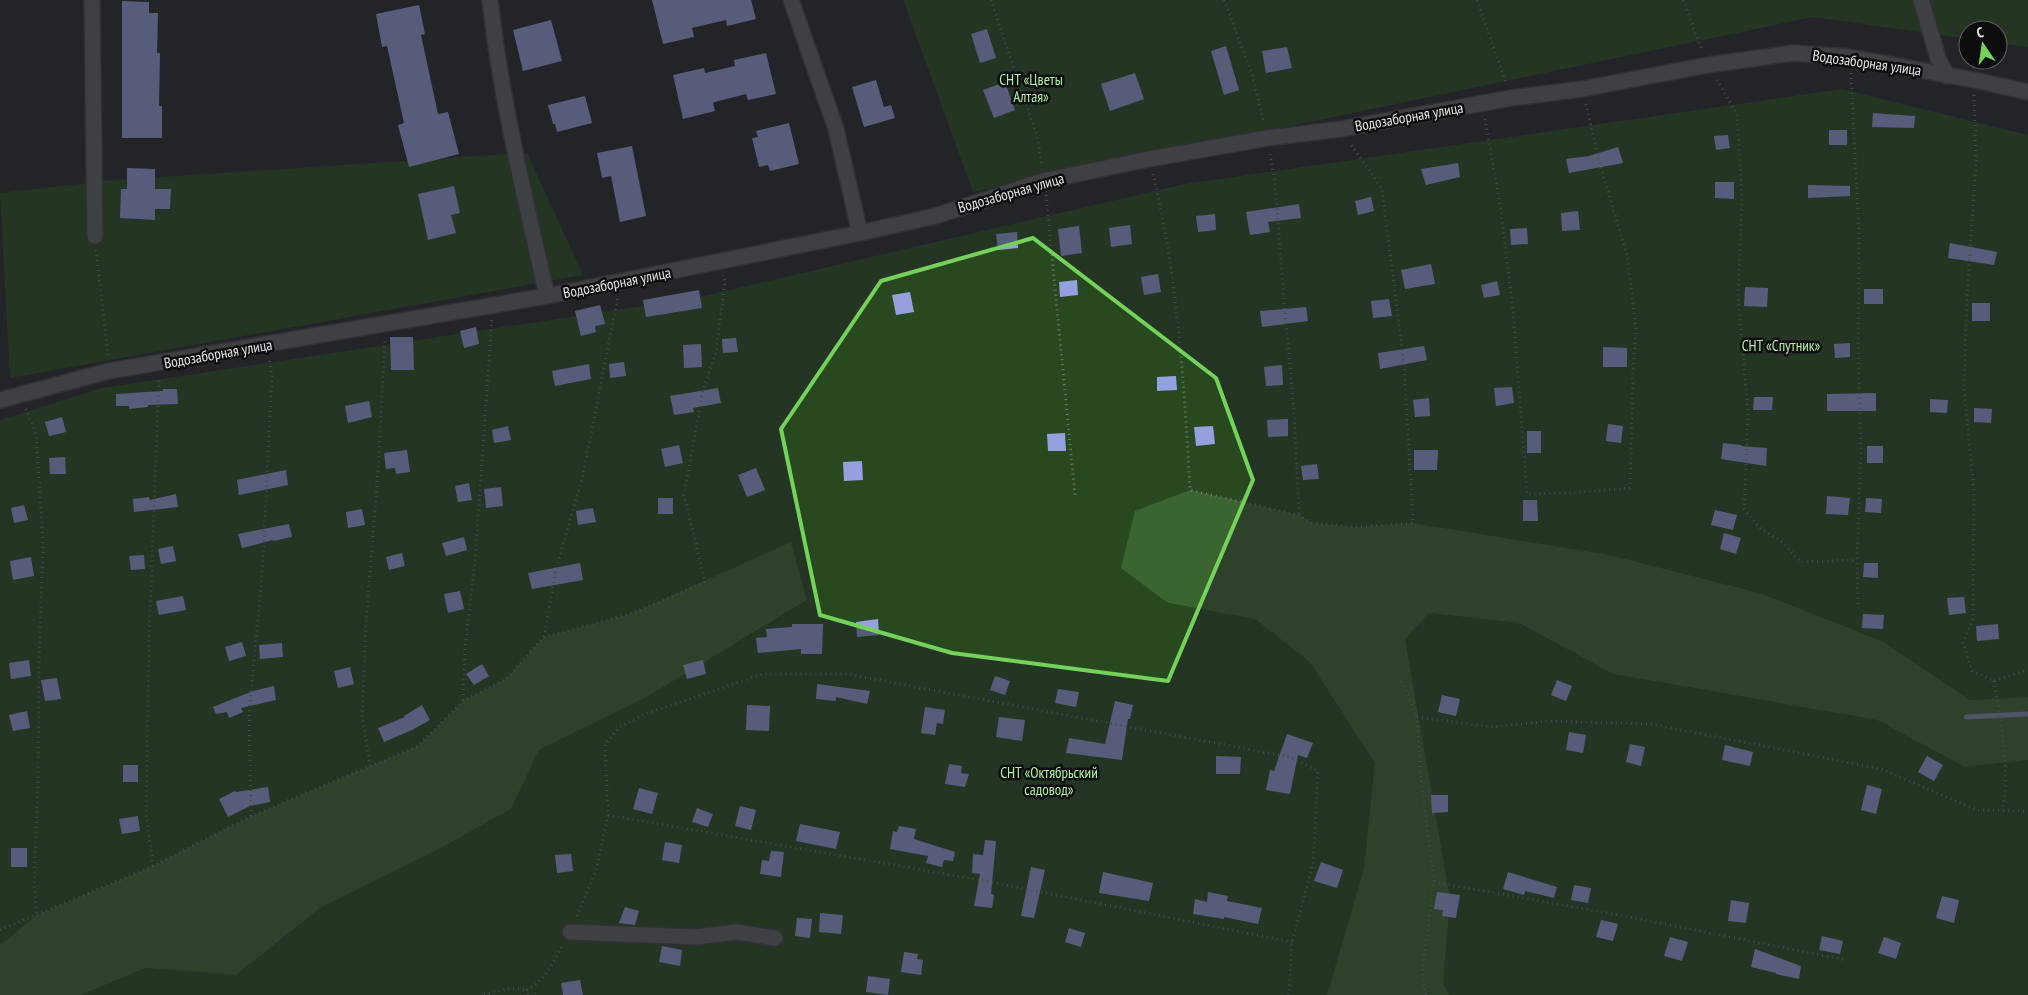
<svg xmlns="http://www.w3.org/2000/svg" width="2028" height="995" font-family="'PT Sans Narrow',sans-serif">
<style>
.green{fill:#284920}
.forest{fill:#3b6530}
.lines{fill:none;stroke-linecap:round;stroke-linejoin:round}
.stream{stroke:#868bb6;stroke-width:5}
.building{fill:#97a0df}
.minor-casing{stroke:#404145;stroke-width:18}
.path{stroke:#737478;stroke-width:3;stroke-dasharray:1 4;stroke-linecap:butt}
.minor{stroke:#616267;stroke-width:15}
.marked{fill:none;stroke:#74d25b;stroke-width:4;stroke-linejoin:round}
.labels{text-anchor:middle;stroke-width:5;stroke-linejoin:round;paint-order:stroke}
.street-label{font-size:15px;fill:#e5e5e8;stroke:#0d0d0f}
.park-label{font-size:15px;fill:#b1f0a1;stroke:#0d0d0f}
</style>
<rect width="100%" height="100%" fill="#232428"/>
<path class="green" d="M 903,0 L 2028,0 L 2028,47 L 1998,43 L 1998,30 L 1968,30 L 1968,39 L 1813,17 L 973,192 Z
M 1842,89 L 2028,135 L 2028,697 L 1970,700 L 1882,641 L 1760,593 L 1610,555 L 1413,523 L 1355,527 L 1312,523 L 1299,515 L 1168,603 L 1254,618 L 1310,661 L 1404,639 L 1429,613 L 1519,623 L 1613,674 L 1877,720 L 1965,767 L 2028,760 L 2028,995 L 81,995 L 146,968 L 236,975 L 320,908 L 441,848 L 511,809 L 539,750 L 645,698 L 807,600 L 791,543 L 633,613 L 544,637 L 506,679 L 463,701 L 418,746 L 251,816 L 153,866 L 37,915 L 0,945 L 0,420 L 102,388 L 695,298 L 1185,184 Z
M 527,153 L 583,275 L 10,378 L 0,193 L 115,180 Z"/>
<path class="forest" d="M 1190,490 L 1299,515 L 1312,523 L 1355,527 L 1413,523 L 1610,555 L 1760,593 L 1882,641 L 1970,700 L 2028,697 L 2028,760 L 1965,767 L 1877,720 L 1613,674 L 1519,623 L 1429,613 L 1405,639 L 1450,899 L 1443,984 L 1449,995 L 1327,995 L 1364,869 L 1375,763 L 1310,662 L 1255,619 L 1168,603 L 1121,568 L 1135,511 Z
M 791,542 L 807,600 L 645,698 L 539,750 L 511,809 L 441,848 L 320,908 L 236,975 L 146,968 L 81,995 L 0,995 L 0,945 L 37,915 L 153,866 L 251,816 L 418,746 L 463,701 L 506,679 L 544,637 L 633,613 Z"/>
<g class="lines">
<path class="stream" d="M 1966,717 L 2028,714"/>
</g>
<path class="building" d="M 652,0 L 751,0 L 756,19 L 727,26 L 726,20 L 692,28 L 694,37 L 663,44 Z
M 122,1 L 149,2 L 149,13 L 158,13 L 157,53 L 160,53 L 159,106 L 162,106 L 162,138 L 122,138 Z
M 419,5 L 425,34 L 421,35 L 438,114 L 448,112 L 459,154 L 409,167 L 398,125 L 404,123 L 387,46 L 382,47 L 376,14 Z
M 551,20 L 562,61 L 523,71 L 513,30 Z
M 987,29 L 996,58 L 980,63 L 971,34 Z
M 1226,46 L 1239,90 L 1224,95 L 1211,51 Z
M 1287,47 L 1292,68 L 1266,73 L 1262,51 Z
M 766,53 L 776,94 L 748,100 L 746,94 L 718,101 L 713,103 L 715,111 L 683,119 L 673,75 L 704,68 L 705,73 L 735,66 L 734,60 Z
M 1135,73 L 1144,99 L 1110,111 L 1101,84 Z
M 876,80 L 884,107 L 891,105 L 895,118 L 864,127 L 852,87 Z
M 1005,82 L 1015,110 L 994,118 L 983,90 Z
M 585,96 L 592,123 L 557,132 L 555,124 L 553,124 L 548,105 Z
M 1873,113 L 1915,116 L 1914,128 L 1872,127 Z
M 789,123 L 799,164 L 770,171 L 768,165 L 759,167 L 752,138 L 758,137 L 756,131 Z
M 1829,130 L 1847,130 L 1847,145 L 1829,145 Z
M 1728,135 L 1730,148 L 1716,150 L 1714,136 Z
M 632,146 L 646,216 L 620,222 L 611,176 L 602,178 L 597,153 Z
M 1618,147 L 1623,163 L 1569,173 L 1566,159 L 1589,156 Z
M 1458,163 L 1460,177 L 1426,185 L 1421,169 Z
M 127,168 L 155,169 L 155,189 L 171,189 L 170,209 L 155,209 L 155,220 L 120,218 L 121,189 L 127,189 Z
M 1715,182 L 1734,182 L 1734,199 L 1715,198 Z
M 1808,185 L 1850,186 L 1850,196 L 1808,198 Z
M 454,186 L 460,213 L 451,215 L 456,233 L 428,240 L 418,194 Z
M 1371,197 L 1374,211 L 1358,215 L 1355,201 Z
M 1299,204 L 1301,218 L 1268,222 L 1270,232 L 1250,235 L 1246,212 Z
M 1578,211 L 1580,230 L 1562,231 L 1561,213 Z
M 1215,214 L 1216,230 L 1198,232 L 1196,216 Z
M 1130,225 L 1132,244 L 1111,247 L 1109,228 Z
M 1079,226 L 1082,253 L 1061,256 L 1058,229 Z
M 1527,228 L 1528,244 L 1511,245 L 1510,229 Z
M 1017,232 L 1018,248 L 998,250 L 996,234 Z
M 1950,243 L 1997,252 L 1994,265 L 1948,258 Z
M 1431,264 L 1435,284 L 1405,289 L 1401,270 Z
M 1158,274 L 1161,292 L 1144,295 L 1141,277 Z
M 1077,280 L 1078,295 L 1060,297 L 1059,282 Z
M 1497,281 L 1500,295 L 1484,298 L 1481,285 Z
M 1745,287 L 1768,288 L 1767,307 L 1744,306 Z
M 1864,289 L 1883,289 L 1883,304 L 1864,304 Z
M 699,290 L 702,308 L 646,317 L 643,300 Z
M 910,292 L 914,312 L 896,315 L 892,295 Z
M 1389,299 L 1392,316 L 1373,318 L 1371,301 Z
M 1972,303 L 1990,303 L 1990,321 L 1972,321 Z
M 600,305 L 605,324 L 595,326 L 596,332 L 581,336 L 575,311 Z
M 1306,307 L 1308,321 L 1262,327 L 1260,311 Z
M 476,327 L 479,344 L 464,348 L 460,331 Z
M 390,337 L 413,337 L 414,370 L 391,370 Z
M 736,338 L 738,352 L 723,353 L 722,339 Z
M 1850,343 L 1850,357 L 1835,358 L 1834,344 Z
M 701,344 L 702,367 L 684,368 L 683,345 Z
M 1424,346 L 1427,360 L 1380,369 L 1378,353 Z
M 1603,347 L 1627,348 L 1627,367 L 1603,367 Z
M 624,362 L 626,376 L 610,378 L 609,364 Z
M 589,364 L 591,379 L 555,386 L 552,371 Z
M 1282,365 L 1283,385 L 1266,386 L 1264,367 Z
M 1176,376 L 1177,390 L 1157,391 L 1157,377 Z
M 1512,387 L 1514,403 L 1496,406 L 1494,388 Z
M 718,388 L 721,403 L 693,408 L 694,412 L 674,415 L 670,396 Z
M 163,389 L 177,389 L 178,404 L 148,405 L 148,407 L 129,409 L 129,406 L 116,406 L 116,394 L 163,391 Z
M 1876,393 L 1876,411 L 1827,411 L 1827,394 Z
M 1754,397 L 1773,397 L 1772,410 L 1753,410 Z
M 1429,398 L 1430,416 L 1415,417 L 1413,400 Z
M 1930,399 L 1948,400 L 1947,413 L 1930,412 Z
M 369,401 L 372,417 L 348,423 L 345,406 Z
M 1974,408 L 1992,409 L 1991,423 L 1974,422 Z
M 62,417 L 66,432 L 49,436 L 45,422 Z
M 1288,419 L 1288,436 L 1268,437 L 1267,420 Z
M 1608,424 L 1623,426 L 1621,443 L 1606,441 Z
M 508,426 L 511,440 L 494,443 L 492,430 Z
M 1213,426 L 1215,444 L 1196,446 L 1194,427 Z
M 1527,431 L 1541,431 L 1541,453 L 1527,453 Z
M 1065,433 L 1066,451 L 1048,451 L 1047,434 Z
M 1723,443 L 1741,445 L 1741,446 L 1767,448 L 1766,466 L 1721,459 Z
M 679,445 L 683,463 L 665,467 L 661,449 Z
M 1867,446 L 1883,446 L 1883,463 L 1867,463 Z
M 407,450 L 410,472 L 396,474 L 395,468 L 386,469 L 384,453 Z
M 1414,450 L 1438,450 L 1437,470 L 1414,470 Z
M 65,457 L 66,474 L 50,474 L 49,458 Z
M 862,461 L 863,480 L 844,481 L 843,462 Z
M 1317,464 L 1319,479 L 1303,480 L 1301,466 Z
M 756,468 L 765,490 L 747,497 L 738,475 Z
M 286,470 L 288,485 L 239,495 L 237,480 Z
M 469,483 L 472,500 L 458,502 L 455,486 Z
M 501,487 L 503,506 L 486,508 L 484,489 Z
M 176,494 L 178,507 L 134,512 L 133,499 L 149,497 L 150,500 Z
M 1827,496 L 1850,498 L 1848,515 L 1826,514 Z
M 658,498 L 673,498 L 673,514 L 658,514 Z
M 1866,498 L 1882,499 L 1881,513 L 1865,512 Z
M 1523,500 L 1537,500 L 1538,521 L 1523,521 Z
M 24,505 L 28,520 L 14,523 L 11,508 Z
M 593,508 L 596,522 L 578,525 L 576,511 Z
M 362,509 L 365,525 L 348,528 L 346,512 Z
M 1715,510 L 1737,515 L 1733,530 L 1711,525 Z
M 289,524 L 292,537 L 273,541 L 273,540 L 242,548 L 238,534 Z
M 1724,533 L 1741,538 L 1736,554 L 1720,549 Z
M 464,537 L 467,550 L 446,556 L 442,543 Z
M 173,546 L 176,561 L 161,564 L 158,549 Z
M 402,553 L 405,566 L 389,570 L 386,557 Z
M 144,555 L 145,569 L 131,570 L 129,556 Z
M 31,557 L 34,576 L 13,580 L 10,561 Z
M 580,563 L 583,580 L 532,589 L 528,573 Z
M 1864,563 L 1878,563 L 1878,578 L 1863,577 Z
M 460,591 L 464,609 L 448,613 L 444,594 Z
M 183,596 L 186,610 L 159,615 L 156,601 Z
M 1964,597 L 1966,613 L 1949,615 L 1947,598 Z
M 1863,614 L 1884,615 L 1883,629 L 1862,628 Z
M 878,619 L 879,635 L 857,637 L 856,622 Z
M 792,624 L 823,624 L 822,654 L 801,654 L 801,649 L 758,653 L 756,638 L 767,637 L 766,629 L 792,627 Z
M 1998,624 L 1999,639 L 1977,641 L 1976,626 Z
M 242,642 L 246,656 L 229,661 L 225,647 Z
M 282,643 L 283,657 L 260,659 L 259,645 Z
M 29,660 L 31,676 L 11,679 L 9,663 Z
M 703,660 L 706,674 L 687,679 L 683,665 Z
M 482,664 L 489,676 L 474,685 L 466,674 Z
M 350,667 L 354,684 L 338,688 L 334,671 Z
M 995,676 L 1010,681 L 1005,695 L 990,690 Z
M 57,678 L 61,699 L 45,701 L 41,680 Z
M 1557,680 L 1572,686 L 1566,701 L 1551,695 Z
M 817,684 L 870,691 L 867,704 L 836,697 L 836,701 L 816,699 Z
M 274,686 L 276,700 L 241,708 L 243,712 L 229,718 L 227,712 L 216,714 L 213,707 L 253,691 Z
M 1058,689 L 1079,692 L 1076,707 L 1055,703 Z
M 1442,695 L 1460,699 L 1456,716 L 1438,712 Z
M 1115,701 L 1133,705 L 1130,719 L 1128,719 L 1122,760 L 1066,753 L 1069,738 L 1105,744 Z
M 422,705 L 430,720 L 412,730 L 384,742 L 378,728 L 405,717 L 404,716 Z
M 747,705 L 770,706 L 769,731 L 746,730 Z
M 925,707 L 945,710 L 943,724 L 937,723 L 935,735 L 921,733 Z
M 27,711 L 30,728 L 13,731 L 9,715 Z
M 999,717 L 1025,720 L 1022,741 L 996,737 Z
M 1569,732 L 1586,735 L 1583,753 L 1566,750 Z
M 1287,734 L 1313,743 L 1307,758 L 1298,755 L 1290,794 L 1266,790 L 1270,770 L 1274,771 Z
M 1630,744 L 1645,747 L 1641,766 L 1626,762 Z
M 1725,745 L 1753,752 L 1750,766 L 1722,760 Z
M 1216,756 L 1241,757 L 1240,774 L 1216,774 Z
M 1927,756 L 1943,765 L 1934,781 L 1918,772 Z
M 949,764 L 962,766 L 961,773 L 969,774 L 965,787 L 945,784 Z
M 123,765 L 138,765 L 138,782 L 123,782 Z
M 1867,785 L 1882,789 L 1876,814 L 1861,810 Z
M 268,787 L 270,802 L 250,806 L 228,817 L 219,799 L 235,791 L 236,792 Z
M 639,788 L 658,793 L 652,814 L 633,809 Z
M 1431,795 L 1448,795 L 1448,812 L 1432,813 Z
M 740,806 L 756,810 L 751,830 L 735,826 Z
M 697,808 L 713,814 L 708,827 L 692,822 Z
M 138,816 L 140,831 L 122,834 L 119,819 Z
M 800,824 L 840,832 L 836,849 L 796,841 Z
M 899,826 L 916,829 L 914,839 L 955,852 L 953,861 L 944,860 L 942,867 L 926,863 L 928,856 L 890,849 L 893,831 L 897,832 Z
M 985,840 L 996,841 L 991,894 L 994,895 L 992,908 L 974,906 L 980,874 L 972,873 L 973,854 L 983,855 Z
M 665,842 L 682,845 L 679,863 L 662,860 Z
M 11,848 L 27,848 L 27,867 L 11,867 Z
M 771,851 L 784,852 L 781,877 L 760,874 L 762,860 L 769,861 Z
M 571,854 L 573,871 L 557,873 L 555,855 Z
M 1321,862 L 1343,870 L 1337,888 L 1314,881 Z
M 1031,867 L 1045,870 L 1034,918 L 1021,916 Z
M 1103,872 L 1153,883 L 1149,901 L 1099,893 Z
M 1508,872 L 1557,887 L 1554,898 L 1525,891 L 1524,895 L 1503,889 Z
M 1574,885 L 1591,888 L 1588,903 L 1571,900 Z
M 1208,892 L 1228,896 L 1227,901 L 1262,908 L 1258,924 L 1224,917 L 1224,919 L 1193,914 L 1195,899 L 1207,902 Z
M 1437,892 L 1460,895 L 1456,918 L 1442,916 L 1443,910 L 1434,909 Z
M 1942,896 L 1959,900 L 1954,923 L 1936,918 Z
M 1731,900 L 1749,903 L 1746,923 L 1728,921 Z
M 625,907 L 639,911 L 635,925 L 619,923 Z
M 820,913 L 843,915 L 841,934 L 819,932 Z
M 797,918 L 812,919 L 810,938 L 795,936 Z
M 1601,920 L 1618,924 L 1613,941 L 1596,937 Z
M 1069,928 L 1085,933 L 1081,947 L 1065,942 Z
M 1822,936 L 1843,941 L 1840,954 L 1819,950 Z
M 1670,937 L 1688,942 L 1682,961 L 1664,956 Z
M 1884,937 L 1901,943 L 1896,959 L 1878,953 Z
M 662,946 L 682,950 L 680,966 L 659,962 Z
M 1755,949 L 1801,966 L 1799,979 L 1776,974 L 1776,973 L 1751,967 Z
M 904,952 L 918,954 L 917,959 L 923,960 L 921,975 L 901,972 Z
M 868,976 L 890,979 L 888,995 L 866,992 Z
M 580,980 L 583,995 L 563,995 L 561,983 Z"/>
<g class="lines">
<g class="minor-casing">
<path id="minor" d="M 92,0 L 95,236
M 490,0 C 501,100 525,198 547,296
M 791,0 L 836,129 L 860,233
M 1921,0 L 1938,58 L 1947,76
M 0,400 L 109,371 L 547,296 L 860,233 L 935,216 L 1043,181 L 1149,159 L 1268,138 L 1341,129 L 1511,98 L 1582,89 L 1708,65 L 1793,53 L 1850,57 L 1974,80 L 2028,92
M 570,932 L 696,937 L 737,932 L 775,938"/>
</g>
<path class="path" d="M 991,0 L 1038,139 L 1042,167
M 1224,0 L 1252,74 L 1264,123
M 1477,0 L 1506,83
M 1683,0 L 1702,50
M 1851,73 L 1859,236 L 1858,343 L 1861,450 L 1857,560 L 1858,608
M 1717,80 L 1737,114 L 1742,200 L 1738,295 L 1748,414 L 1744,509 L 1761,529 L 1780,540 L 1801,562 L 1857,560
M 1974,95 L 1976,161 L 1967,296 L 1964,387 L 1974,493 L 1973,619 L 1963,643 L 1972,671 L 1994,681 L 2028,670
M 1485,119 L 1501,211 L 1513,312 L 1527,494 L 1571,493 L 1630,488 L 1633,372 L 1636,329 L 1627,255 L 1599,162 L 1586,104
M 1270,154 L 1275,183 L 1285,313 L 1294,409 L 1299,515
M 1153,174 C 1178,278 1184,384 1190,490 L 1299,515 L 1312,523 L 1355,527 L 1413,523 L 1404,364 L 1382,189 L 1350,143
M 1046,195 L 1075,495
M 96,250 L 108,355
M 26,409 L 36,434 L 43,543 L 39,664 L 38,779 L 34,885 L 37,915
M 544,637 L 556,569 L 582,479 L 618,297
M 1402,681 L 1417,717
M 1994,681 C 2000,715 2011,778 2002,810
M 463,700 L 465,648 L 475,561 L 492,320
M 370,766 L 362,717 L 366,623 L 378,470 L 385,339
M 608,815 L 991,882 L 1292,942
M 251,816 L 249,714 L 262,575 L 272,376 L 269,358
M 153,866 L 146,815 L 149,640 L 159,377
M 1434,882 L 1635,918 L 1845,960
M 577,916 L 596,870 L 608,815 L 605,745 L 619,727 L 645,714 L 763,674 L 846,674 L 1290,757 L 1318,771 L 1313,864 L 1292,942 L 1289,995
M 0,930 L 153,866 L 251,816 L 418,746 L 463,701 L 506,679 L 544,637 L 633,613 L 705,582 L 684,495 L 703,390 L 716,352 L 725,282 L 723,275
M 484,995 L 511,988 L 527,990
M 528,995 L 527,990 C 545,981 554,962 563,944
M 1426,995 L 1422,973 L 1434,882 L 1420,770 L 1417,717 L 1493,727 L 1549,721 L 1651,724 L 1881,769 L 1977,810 L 2028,811"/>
<use href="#minor" class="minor"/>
</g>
<path d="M0 0H2028V995H0ZM 1033,238 L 1216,378 L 1253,480 L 1168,681 L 952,653 L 820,615 L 781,429 L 881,281 Z" fill="#232428" fill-opacity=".55" fill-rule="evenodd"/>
<path class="marked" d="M 1033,238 L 1216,378 L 1253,480 L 1168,681 L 952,653 L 820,615 L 781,429 L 881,281 Z"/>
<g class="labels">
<g class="street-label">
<text transform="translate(1867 63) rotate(8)" y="5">Водозаборная улица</text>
<text transform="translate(1409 117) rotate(-10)" y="5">Водозаборная улица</text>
<text transform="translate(1011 193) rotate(-16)" y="5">Водозаборная улица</text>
<text transform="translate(617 283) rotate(-11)" y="5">Водозаборная улица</text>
<text transform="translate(218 354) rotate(-10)" y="5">Водозаборная улица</text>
</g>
<g class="park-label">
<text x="1031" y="85">СНТ «Цветы<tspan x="1031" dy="17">Алтая»</tspan></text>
<text x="1781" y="351">СНТ «Спутник»</text>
<text x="1049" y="778">СНТ «Октябрьский<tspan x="1049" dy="17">садовод»</tspan></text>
</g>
</g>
<g transform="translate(1983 45) rotate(347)"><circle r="24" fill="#0d0d0f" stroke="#636366"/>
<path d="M0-4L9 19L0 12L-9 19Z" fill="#74d25b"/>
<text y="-8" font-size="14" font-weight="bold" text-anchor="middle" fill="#e5e5e8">С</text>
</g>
</svg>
